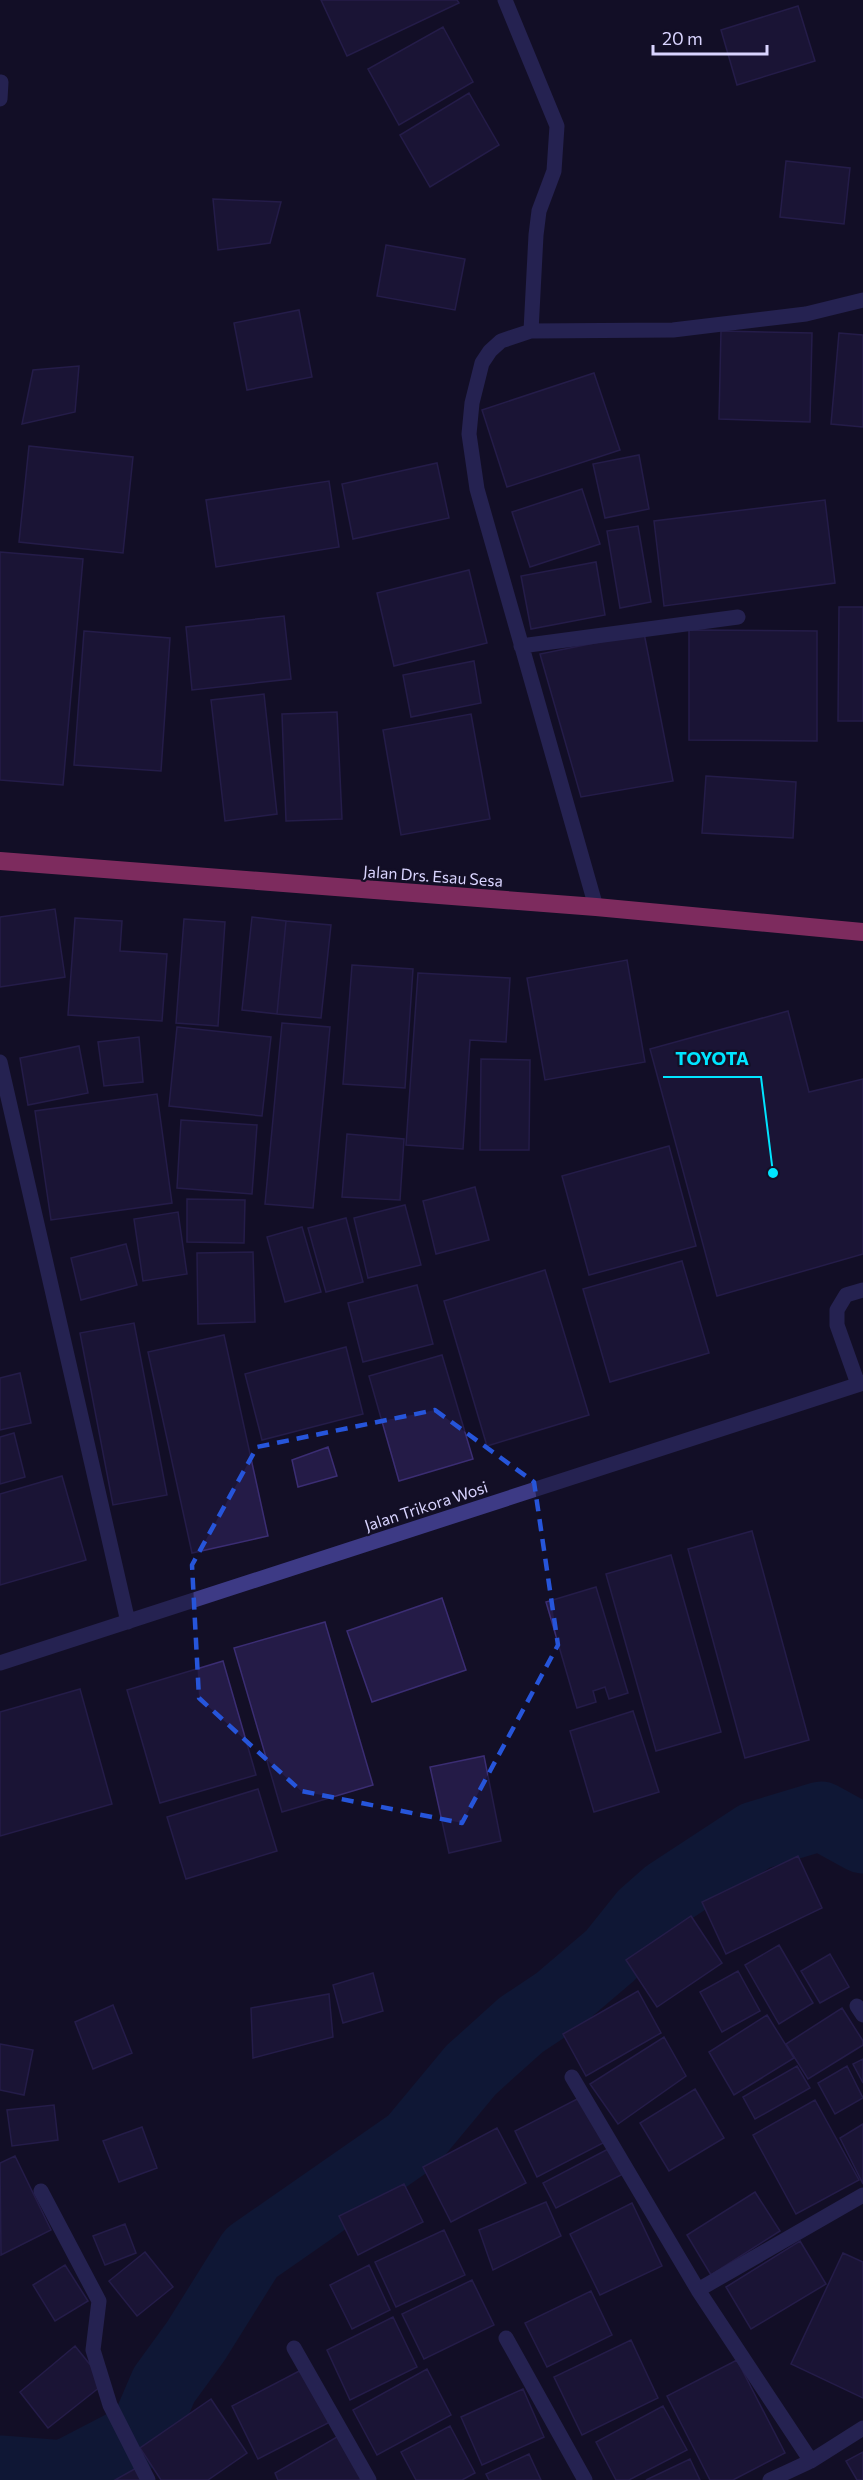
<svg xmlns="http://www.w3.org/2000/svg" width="863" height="2480" font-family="Commissioner,sans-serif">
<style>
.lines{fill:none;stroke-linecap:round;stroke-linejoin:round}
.river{stroke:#0c2248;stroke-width:69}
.building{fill:#241b47;stroke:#3b2d73;stroke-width:1.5}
.minor{stroke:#3d3a85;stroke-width:15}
.highway{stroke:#ff4fa3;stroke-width:18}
.marked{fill:none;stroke:#2655da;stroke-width:4.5;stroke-dasharray:12 8;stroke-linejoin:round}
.labels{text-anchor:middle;stroke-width:4.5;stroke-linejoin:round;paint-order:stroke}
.street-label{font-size:16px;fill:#d9d4ff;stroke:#130f26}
.leader{fill:none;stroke:#00e5ff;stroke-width:2}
.callout-dot{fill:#00e5ff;stroke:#130f26;stroke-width:2}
.callout-label{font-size:18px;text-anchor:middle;font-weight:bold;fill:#00e5ff;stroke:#130f26;stroke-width:4.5;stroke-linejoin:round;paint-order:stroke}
</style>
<rect width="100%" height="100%" fill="#130f26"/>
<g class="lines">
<path class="river" d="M 0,2470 L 64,2475 L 143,2434 L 164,2385 L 196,2341 L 251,2253 L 412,2141 L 471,2070 L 521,2025 L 557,2001 L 611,1955 L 643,1915 L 668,1893 L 755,1836 L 821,1816 L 863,1839"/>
</g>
<path class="building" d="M 321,0 L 457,0 L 459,3 L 347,56 Z
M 798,6 L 815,61 L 737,85 L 721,30 Z
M 443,27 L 473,82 L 399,125 L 368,69 Z
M 469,93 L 499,145 L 430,187 L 400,135 Z
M 786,161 L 850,168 L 844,224 L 780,217 Z
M 213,199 L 281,202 L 270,243 L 218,250 Z
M 386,245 L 465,259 L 455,310 L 377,296 Z
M 299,310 L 312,377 L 247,390 L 234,323 Z
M 721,331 L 812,333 L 810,422 L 719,419 Z
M 839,333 L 863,335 L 863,427 L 831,424 Z
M 79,366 L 75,412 L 22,424 L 33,370 Z
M 594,373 L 620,450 L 507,487 L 482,410 Z
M 29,446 L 133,457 L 123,553 L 19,542 Z
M 639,455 L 649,509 L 605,518 L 593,464 Z
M 437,463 L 449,518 L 353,539 L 342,484 Z
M 329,481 L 339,547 L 216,567 L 206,500 Z
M 582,489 L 600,544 L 530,567 L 512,512 Z
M 825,500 L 835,583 L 664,606 L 654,521 Z
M 638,526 L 651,602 L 620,608 L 607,531 Z
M 0,552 L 83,559 L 63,785 L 0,780 Z
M 596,562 L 605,615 L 531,629 L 521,576 Z
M 469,570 L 487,643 L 394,666 L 377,593 Z
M 839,607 L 863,607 L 863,721 L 838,721 Z
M 284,616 L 291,679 L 192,690 L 186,627 Z
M 689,630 L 817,631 L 817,741 L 689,740 Z
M 84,631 L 170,638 L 161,771 L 74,765 Z
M 644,633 L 673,781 L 581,797 L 540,654 Z
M 474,661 L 481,703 L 411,717 L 403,675 Z
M 264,694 L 277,814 L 225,821 L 211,700 Z
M 337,712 L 342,819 L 286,821 L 282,714 Z
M 471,714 L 490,819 L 401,835 L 383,730 Z
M 706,776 L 796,782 L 793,838 L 702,833 Z
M 55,909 L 65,977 L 0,987 L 0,917 Z
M 252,917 L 286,921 L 277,1014 L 242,1010 Z
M 75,918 L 122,921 L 120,951 L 167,954 L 162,1021 L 68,1015 Z
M 184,919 L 225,922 L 218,1026 L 176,1023 Z
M 286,921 L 331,925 L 321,1018 L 277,1014 Z
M 627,960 L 645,1062 L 545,1080 L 527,978 Z
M 352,965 L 413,969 L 405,1088 L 343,1084 Z
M 418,973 L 510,978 L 506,1042 L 470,1040 L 463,1149 L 406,1145 Z
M 788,1011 L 809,1092 L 863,1079 L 863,1254 L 717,1296 L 650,1049 Z
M 282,1023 L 330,1027 L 313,1208 L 265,1204 Z
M 177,1027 L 271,1037 L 262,1116 L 169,1106 Z
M 139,1037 L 143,1082 L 104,1086 L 98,1042 Z
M 79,1046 L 88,1093 L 28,1105 L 20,1058 Z
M 481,1059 L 530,1060 L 529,1150 L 480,1150 Z
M 157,1094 L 172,1203 L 51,1220 L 35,1111 Z
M 181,1120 L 257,1125 L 252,1194 L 177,1188 Z
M 347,1134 L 404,1139 L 400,1200 L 342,1197 Z
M 669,1146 L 696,1246 L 589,1275 L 562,1176 Z
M 475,1187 L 489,1240 L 436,1254 L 423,1201 Z
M 187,1199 L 245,1200 L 244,1243 L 187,1242 Z
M 405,1205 L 421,1265 L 368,1278 L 354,1218 Z
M 178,1212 L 187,1274 L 143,1281 L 134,1219 Z
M 346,1218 L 363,1282 L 326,1292 L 308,1228 Z
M 302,1227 L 321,1292 L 285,1302 L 267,1237 Z
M 126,1244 L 137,1285 L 81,1300 L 71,1258 Z
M 253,1252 L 255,1322 L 198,1324 L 197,1253 Z
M 682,1261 L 709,1353 L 610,1382 L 583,1289 Z
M 545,1270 L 589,1415 L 487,1446 L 444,1301 Z
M 417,1285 L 433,1344 L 363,1362 L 348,1303 Z
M 134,1323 L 167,1495 L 113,1505 L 80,1333 Z
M 224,1335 L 268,1536 L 192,1553 L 148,1352 Z
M 346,1347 L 363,1414 L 262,1440 L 245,1374 Z
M 442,1355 L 473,1459 L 399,1481 L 369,1376 Z
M 20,1373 L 31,1423 L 0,1430 L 0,1378 Z
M 14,1433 L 25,1477 L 0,1484 L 0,1437 Z
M 328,1447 L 337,1476 L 298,1487 L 292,1460 Z
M 62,1476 L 86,1560 L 0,1585 L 0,1494 Z
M 752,1531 L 809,1740 L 745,1758 L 688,1549 Z
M 671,1555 L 721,1732 L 656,1751 L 606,1574 Z
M 596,1587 L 628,1693 L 609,1699 L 605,1687 L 593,1691 L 596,1702 L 577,1708 L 546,1602 Z
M 442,1598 L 466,1670 L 372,1702 L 347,1631 Z
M 325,1622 L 373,1785 L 282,1812 L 234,1648 Z
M 223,1661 L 256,1775 L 160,1803 L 127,1690 Z
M 80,1689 L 112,1804 L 0,1836 L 0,1712 Z
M 633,1711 L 659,1792 L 594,1812 L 570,1731 Z
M 484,1756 L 501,1841 L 449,1853 L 430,1767 Z
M 258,1789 L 277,1851 L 186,1879 L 167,1817 Z
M 798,1856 L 822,1908 L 726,1954 L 702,1902 Z
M 691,1916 L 722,1963 L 657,2007 L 626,1960 Z
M 779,1945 L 813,2003 L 779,2024 L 745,1965 Z
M 830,1954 L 849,1987 L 820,2003 L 801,1971 Z
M 738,1971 L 760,2011 L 722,2032 L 700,1992 Z
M 373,1973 L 383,2011 L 343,2023 L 333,1985 Z
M 638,1991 L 661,2033 L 586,2076 L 563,2034 Z
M 329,1994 L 333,2037 L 253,2058 L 251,2008 Z
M 113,2005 L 132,2053 L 93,2069 L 75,2022 Z
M 842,2008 L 863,2041 L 863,2045 L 808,2079 L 786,2044 Z
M 767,2015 L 794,2058 L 734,2095 L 709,2052 Z
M 664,2037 L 686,2076 L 618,2124 L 590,2084 Z
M 0,2044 L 33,2050 L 24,2095 L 0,2090 Z
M 863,2059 L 863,2083 L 853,2064 Z
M 797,2066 L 810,2088 L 755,2119 L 743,2097 Z
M 847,2066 L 863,2098 L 835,2114 L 818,2083 Z
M 695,2089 L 724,2138 L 669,2171 L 640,2123 Z
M 583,2096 L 605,2142 L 537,2177 L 515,2131 Z
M 815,2100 L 859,2180 L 796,2214 L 753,2135 Z
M 54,2105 L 58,2140 L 12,2146 L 7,2110 Z
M 863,2124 L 863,2184 L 840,2138 Z
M 142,2127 L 157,2168 L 119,2182 L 103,2141 Z
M 497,2128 L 526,2183 L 451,2222 L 423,2167 Z
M 610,2148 L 623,2174 L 556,2208 L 543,2183 Z
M 15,2156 L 51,2230 L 1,2255 L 0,2163 Z
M 404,2184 L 423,2222 L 358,2255 L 339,2216 Z
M 755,2192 L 780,2231 L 711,2275 L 687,2235 Z
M 546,2202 L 561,2236 L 493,2270 L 479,2230 Z
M 632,2203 L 662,2266 L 600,2295 L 570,2234 Z
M 125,2224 L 136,2253 L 105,2265 L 93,2236 Z
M 444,2230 L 465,2275 L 396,2307 L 375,2262 Z
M 800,2241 L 826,2284 L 751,2329 L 726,2287 Z
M 145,2252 L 173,2287 L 137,2316 L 109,2281 Z
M 843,2253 L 863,2262 L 863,2398 L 791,2364 Z
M 65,2265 L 88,2301 L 55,2321 L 33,2285 Z
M 369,2265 L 390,2310 L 352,2329 L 330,2285 Z
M 472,2280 L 494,2325 L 424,2359 L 402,2314 Z
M 591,2291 L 612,2335 L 547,2367 L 525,2323 Z
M 393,2317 L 417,2367 L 350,2400 L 327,2350 Z
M 631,2340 L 658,2398 L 582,2435 L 554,2377 Z
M 75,2346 L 105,2383 L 48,2428 L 20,2392 Z
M 737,2360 L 785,2453 L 733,2480 L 710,2480 L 667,2396 Z
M 303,2369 L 330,2422 L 258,2459 L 232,2406 Z
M 427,2369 L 451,2415 L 377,2455 L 353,2410 Z
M 523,2389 L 544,2437 L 482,2465 L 461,2417 Z
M 211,2399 L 247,2453 L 208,2480 L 161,2480 L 140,2448 Z
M 663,2406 L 687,2450 L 629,2480 L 616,2480 L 596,2442 Z
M 450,2426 L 475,2473 L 462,2480 L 416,2480 L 401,2452 Z
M 342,2434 L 366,2476 L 359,2480 L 278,2480 L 275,2473 Z
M 863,2452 L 863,2480 L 857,2480 L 846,2461 Z
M 529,2454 L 541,2480 L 489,2480 L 486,2474 Z
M 690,2459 L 700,2480 L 646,2480 Z
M 138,2467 L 145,2480 L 115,2480 Z"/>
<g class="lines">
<path class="minor" d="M 505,0 L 557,126 L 554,171 L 539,211 L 536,235 L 531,331
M 0,99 L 1,82
M 521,646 L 738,617
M 596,907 L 477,489 L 469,434 L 472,403 L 482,363 L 490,351 L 501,341 L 531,331 L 673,330 L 806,314 L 863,300
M 0,1062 L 128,1622
M 858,1384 L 837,1325 L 837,1310 L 846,1295 L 863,1290
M 0,1663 L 863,1383
M 857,2006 L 863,2015
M 572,2077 L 698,2290 L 811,2461
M 41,2191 L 99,2301 L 93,2350 L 110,2405 L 148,2480
M 698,2290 L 863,2195
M 506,2338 L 585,2480
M 294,2348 L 369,2480
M 770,2480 L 811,2461 L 863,2428"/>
<path class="highway" d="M 0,861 L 596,907 L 863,932"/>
</g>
<path d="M0 0H863V2480H0ZM 435,1410 L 534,1482 L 558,1645 L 462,1823 L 301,1791 L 199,1698 L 192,1565 L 257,1447 Z" fill="#130f26" fill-opacity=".55" fill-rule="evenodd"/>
<path class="marked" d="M 435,1410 L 534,1482 L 558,1645 L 462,1823 L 301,1791 L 199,1698 L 192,1565 L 257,1447 Z"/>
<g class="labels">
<g class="street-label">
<text transform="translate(433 876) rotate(4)" y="6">Jalan Drs. Esau Sesa</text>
<text transform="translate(426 1506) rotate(-18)" y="6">Jalan Trikora Wosi</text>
</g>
</g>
<path class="leader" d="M773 1173L761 1077H663"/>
<circle class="callout-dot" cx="773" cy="1173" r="6"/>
<g class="callout-label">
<text x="712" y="1065">TOYOTA</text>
</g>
<path d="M653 45v9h114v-9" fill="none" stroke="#d9d4ff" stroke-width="3"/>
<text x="662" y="45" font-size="18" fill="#d9d4ff" stroke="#130f26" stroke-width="4.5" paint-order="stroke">20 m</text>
</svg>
